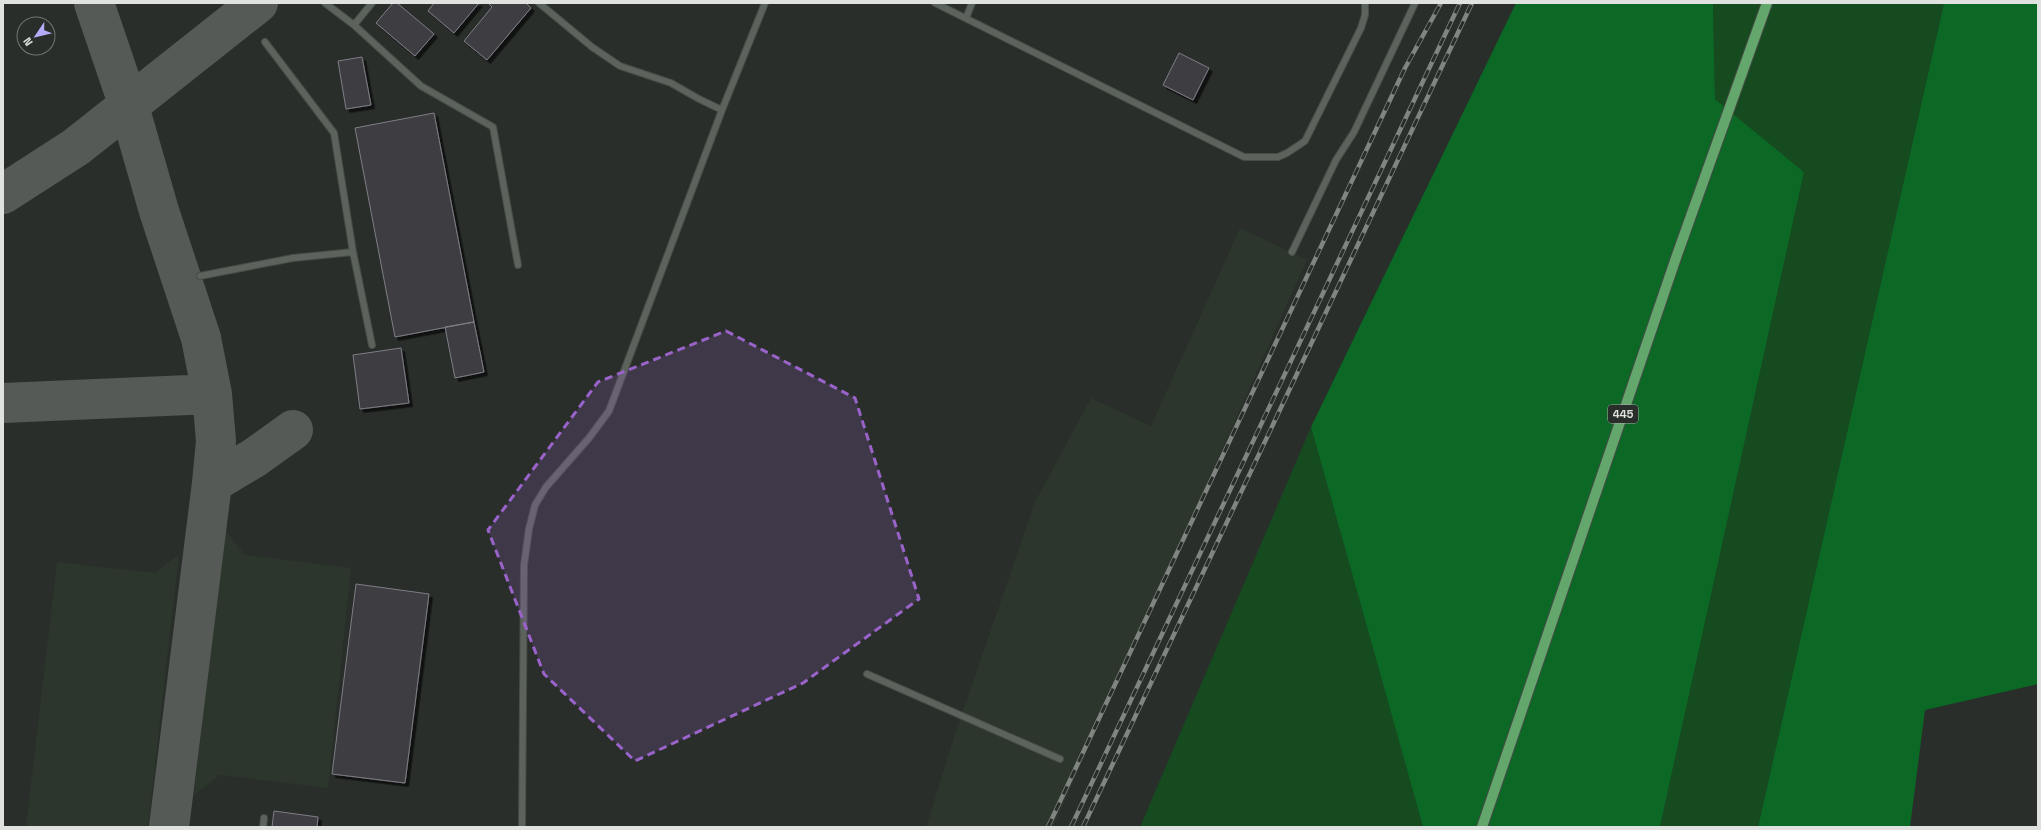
<svg xmlns="http://www.w3.org/2000/svg" width="2041" height="830" font-family="'Space Grotesk',sans-serif">
<style>
.built{fill:#2c362c}
.green{fill:#164b20}
.forest{fill:#0b6825}
.lines{fill:none;stroke-linecap:round;stroke-linejoin:round}
.taxiway{stroke:#555a56;stroke-width:40}
.building{fill:#3d3c43;stroke:#7f7e86;filter:url(#shadow)}
.service-casing{stroke:#474c47;stroke-width:8}
.primary-casing{stroke:#474c47;stroke-width:12}
.service{stroke:#5c625c;stroke-width:6}
.primary{stroke:#63a76d;stroke-width:10}
.rail-casing{stroke:#818581;stroke-width:4.5}
.rail{stroke:#292e2a;stroke-width:3;stroke-dasharray:9;stroke-linecap:butt}
.marked{fill:#9963c9;fill-opacity:0.2;stroke:#9963c9;stroke-width:3;stroke-dasharray:8 5;stroke-linejoin:round}
.labels{text-anchor:middle;stroke-width:3;stroke-linejoin:round;paint-order:stroke}
.shield{fill:#292e2a;stroke:#a8aca9;stroke-width:1}
.shield-label{font-size:11px;font-weight:bold;fill:#dfe2df}
</style>
<defs>
<filter id="shadow"><feDropShadow dx="3.5" dy="3.5" stdDeviation="0" flood-color="#0009"/></filter>
</defs>
<rect width="100%" height="100%" fill="#292e2a"/>
<path class="built" d="M 1240,228 L 1307,260 L 1053,827 L 926,827 L 955,734 L 1035,502 L 1091,398 L 1151,426 Z
M 224,529 L 245,555 L 351,568 L 328,788 L 220,775 L 194,795 Z
M 179,554 L 148,827 L 26,827 L 57,562 L 155,573 Z"/>
<path class="green" d="M 1713,3 L 1944,3 L 1758,827 L 1660,827 L 1804,172 L 1715,99 Z
M 1311,427 L 1423,827 L 1140,827 Z"/>
<path class="forest" d="M 1516,3 L 1713,3 L 1715,99 L 1804,172 L 1660,827 L 1423,827 L 1311,427 Z
M 1944,3 L 2038,3 L 2038,684 L 1925,710 L 1910,827 L 1758,827 Z"/>
<g class="lines">
<path class="taxiway" d="M 94,3 L 128,103 L 159,211 L 201,338 L 212,394 L 216,441 L 212,483 L 169,827
M 3,194 L 76,147 L 258,3
M 3,403 L 212,394
M 212,483 L 254,458 L 293,430"/>
</g>
<path class="building" d="M 393,3 L 397,3 L 434,34 L 415,56 L 376,23 Z
M 434,3 L 479,3 L 454,33 L 428,11 Z
M 488,3 L 526,3 L 531,8 L 487,60 L 464,41 L 492,7 Z
M 1179,53 L 1209,68 L 1193,100 L 1163,85 Z
M 362,57 L 371,105 L 346,109 L 338,61 Z
M 434,113 L 474,322 L 395,337 L 355,128 Z
M 474,322 L 484,372 L 455,378 L 445,327 Z
M 401,348 L 409,403 L 360,409 L 353,355 Z
M 356,584 L 429,594 L 405,783 L 332,774 Z
M 274,811 L 318,817 L 317,827 L 272,827 Z"/>
<g class="lines">
<g class="service-casing">
<path id="service" d="M 325,3 L 354,25 L 421,86 L 493,127 L 518,265
M 539,3 L 592,47 L 620,66 L 671,83 L 699,99 L 722,110
M 935,3 L 1244,157 L 1278,157 L 1287,153 L 1305,141 L 1361,28 L 1365,15 L 1365,3
M 966,18 L 972,3
M 354,25 L 372,3
M 265,42 L 334,133 L 353,252 L 372,345
M 1292,252 L 1336,160 L 1354,132 L 1415,3
M 200,276 L 293,258 L 353,252
M 867,674 L 1060,759
M 263,827 L 264,818
M 522,827 L 524,565 L 529,529 L 535,505 L 546,487 L 589,438 L 609,411 L 722,110 L 765,3"/>
</g>
<g class="primary-casing">
<path id="primary" d="M 1482,827 L 1677,255 L 1767,3"/>
</g>
<use href="#service" class="service"/>
<use href="#primary" class="primary"/>
<g class="rail-casing">
<path id="rail" d="M 1048,827 L 1405,68 L 1441,3
M 1071,827 L 1460,3
M 1083,827 L 1472,3"/>
</g>
<use href="#rail" class="rail"/>
</g>
<path class="marked" d="M 726,331 L 855,398 L 919,599 L 803,683 L 635,761 L 544,674 L 488,530 L 598,382 Z"/>
<g class="labels">
<rect class="shield" x="1608" y="405" width="30" height="18" rx="3"/>
<g class="shield-label">
<text x="1623" y="418">445</text>
</g>
</g>
<rect width="2041" height="830" fill="none" stroke="#dfe2df" stroke-width="8"/>
<g transform="translate(36 36) rotate(235)"><circle r="19" fill="#292e2a" stroke="#727672"/>
<path d="M0-3L7 15L0 10L-7 15Z" fill="#b3adf9"/>
<text y="-6" font-size="11" font-weight="bold" text-anchor="middle" fill="#dfe2df">N</text>
</g>
</svg>
